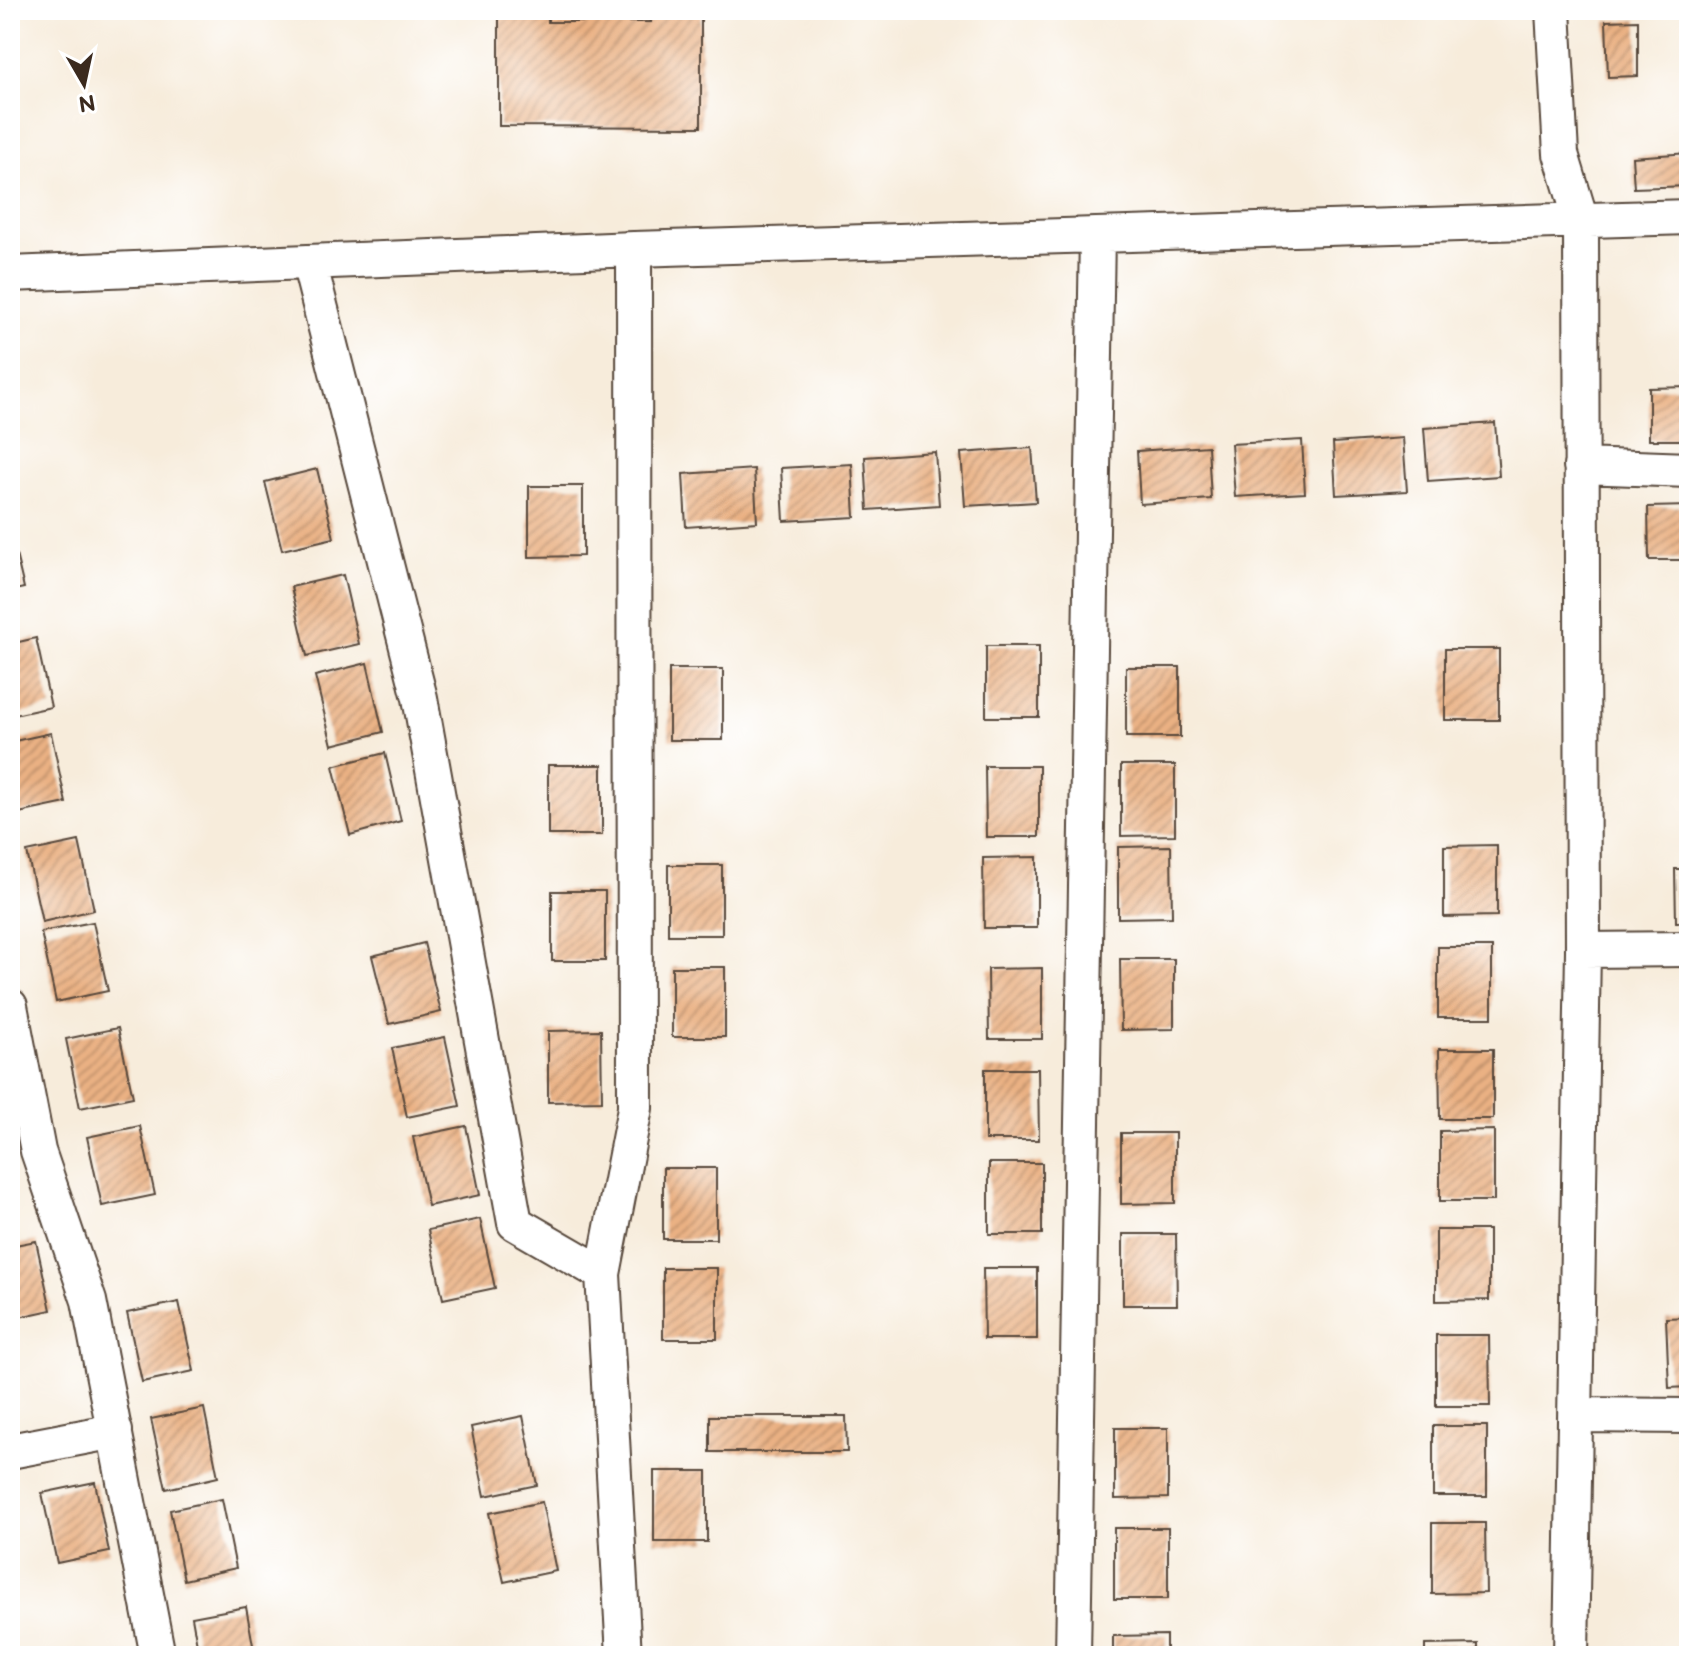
<svg xmlns="http://www.w3.org/2000/svg" width="1699" height="1666" font-family="'Balsamiq Sans',sans-serif">
<style>
.building{fill:url(#building-hatch)}
.lines{fill:none;stroke-linecap:round;stroke-linejoin:round}
.minor-casing{stroke:#57473a;stroke-width:38}
.minor{stroke:#fff;stroke-width:34}
</style>
<defs>
<pattern id="building-hatch" width="6" height="6" patternUnits="userSpaceOnUse" patternTransform="scale(2)"><rect width="6" height="6" fill="#eab183"/><path d="M-1 1l2-2M0 6l6-6M5 7l2-2" fill="none" stroke="#bf906b"/></pattern>
</defs>
<rect width="100%" height="100%" fill="#fff"/>
<filter id="ink" filterUnits="userSpaceOnUse"><feTurbulence type="fractalNoise" baseFrequency=".0125" numOctaves="2"/><feDisplacementMap in="SourceGraphic" scale="16" xChannelSelector="R" yChannelSelector="G"/><feConvolveMatrix kernelMatrix="1 2 1 2 8 2 1 2 1" color-interpolation-filters="sRGB"/></filter>
<filter id="wash" filterUnits="userSpaceOnUse"><feTurbulence type="fractalNoise" baseFrequency=".006" numOctaves="4" result="noise"/><feDisplacementMap in="SourceGraphic" scale="32" xChannelSelector="R" yChannelSelector="G"/><feGaussianBlur stdDeviation="1.8" result="paint"/><feColorMatrix in="noise" values="0 0 0 0 0 0 0 0 0 0 0 0 0 0 0 0 0 1.4 0 .05"/><feComposite in="paint" operator="in"/></filter>
<g filter="url(#wash)">
<rect width="100%" height="100%" fill="#f7ecdb"/>
<g id="blocks">
<path class="building" d="M 499,10 L 548,10 L 548,22 L 651,22 L 651,10 L 701,10 L 701,127 L 499,126 Z
M 1638,20 L 1638,76 L 1608,77 L 1606,21 Z
M 1689,153 L 1689,186 L 1634,188 L 1632,157 Z
M 1689,387 L 1689,440 L 1649,440 L 1649,388 Z
M 1495,423 L 1499,476 L 1428,481 L 1424,428 Z
M 1403,438 L 1407,491 L 1336,495 L 1333,443 Z
M 1302,440 L 1305,493 L 1235,497 L 1231,444 Z
M 1208,446 L 1211,499 L 1140,504 L 1137,451 Z
M 1032,448 L 1036,502 L 965,506 L 961,453 Z
M 935,452 L 939,505 L 868,510 L 865,457 Z
M 852,464 L 855,517 L 784,521 L 781,468 Z
M 317,469 L 334,538 L 282,550 L 265,482 Z
M 754,469 L 757,522 L 686,527 L 683,474 Z
M 529,486 L 583,486 L 583,556 L 529,557 Z
M 1689,506 L 1689,560 L 1649,560 L 1648,507 Z
M 10,529 L 24,588 L 10,591 Z
M 343,575 L 359,644 L 307,656 L 291,587 Z
M 36,638 L 51,707 L 10,716 L 10,644 Z
M 986,646 L 1039,646 L 1039,717 L 986,717 Z
M 1445,649 L 1499,649 L 1499,720 L 1445,720 Z
M 367,663 L 383,732 L 332,745 L 315,676 Z
M 1126,667 L 1180,667 L 1180,737 L 1126,737 Z
M 669,669 L 723,669 L 723,740 L 669,740 Z
M 51,733 L 66,803 L 14,814 L 10,797 L 10,742 Z
M 385,753 L 401,821 L 350,835 L 333,766 Z
M 548,765 L 602,765 L 602,835 L 548,835 Z
M 1121,765 L 1175,765 L 1175,835 L 1121,836 Z
M 985,766 L 1039,766 L 1039,837 L 986,837 Z
M 79,841 L 94,910 L 42,922 L 27,852 Z
M 1497,845 L 1497,916 L 1444,917 L 1444,846 Z
M 1171,846 L 1172,917 L 1118,918 L 1118,847 Z
M 1037,857 L 1037,928 L 984,928 L 983,858 Z
M 668,865 L 722,865 L 722,935 L 668,935 Z
M 1675,869 L 1689,869 L 1689,922 L 1676,922 Z
M 552,891 L 605,891 L 605,961 L 552,961 Z
M 93,922 L 108,991 L 56,1002 L 41,932 Z
M 424,943 L 441,1012 L 389,1024 L 372,956 Z
M 1438,947 L 1492,947 L 1492,1018 L 1438,1018 Z
M 1120,959 L 1174,959 L 1174,1029 L 1121,1030 Z
M 672,967 L 725,967 L 725,1037 L 672,1037 Z
M 1042,968 L 1042,1039 L 989,1039 L 988,969 Z
M 118,1028 L 133,1097 L 80,1108 L 66,1039 Z
M 601,1030 L 602,1101 L 548,1102 L 548,1031 Z
M 445,1037 L 460,1106 L 407,1117 L 392,1048 Z
M 1439,1049 L 1493,1049 L 1493,1119 L 1440,1119 Z
M 985,1069 L 1038,1069 L 1039,1140 L 985,1140 Z
M 140,1126 L 155,1195 L 102,1206 L 87,1137 Z
M 466,1126 L 480,1195 L 428,1206 L 413,1137 Z
M 1494,1130 L 1494,1201 L 1440,1201 L 1440,1131 Z
M 1121,1133 L 1175,1133 L 1175,1203 L 1121,1204 Z
M 989,1163 L 1042,1163 L 1042,1234 L 989,1234 Z
M 663,1168 L 716,1168 L 716,1239 L 663,1239 Z
M 480,1219 L 495,1288 L 443,1299 L 428,1230 Z
M 1436,1230 L 1489,1230 L 1489,1300 L 1436,1301 Z
M 1123,1234 L 1176,1234 L 1177,1305 L 1123,1305 Z
M 36,1241 L 51,1310 L 10,1319 L 10,1246 Z
M 663,1268 L 717,1268 L 717,1339 L 663,1339 Z
M 983,1268 L 1037,1268 L 1037,1339 L 984,1339 Z
M 179,1302 L 194,1371 L 142,1382 L 127,1313 Z
M 1689,1317 L 1689,1387 L 1669,1388 L 1666,1318 Z
M 1436,1335 L 1489,1335 L 1490,1406 L 1436,1406 Z
M 204,1408 L 218,1477 L 166,1489 L 151,1419 Z
M 523,1416 L 537,1485 L 485,1496 L 471,1427 Z
M 710,1416 L 846,1416 L 847,1452 L 710,1452 Z
M 1433,1426 L 1487,1426 L 1487,1496 L 1433,1496 Z
M 1115,1428 L 1168,1428 L 1168,1498 L 1115,1499 Z
M 654,1471 L 707,1471 L 707,1542 L 654,1542 Z
M 95,1482 L 109,1552 L 57,1563 L 42,1493 Z
M 222,1499 L 236,1568 L 184,1580 L 170,1510 Z
M 542,1502 L 556,1571 L 504,1582 L 489,1513 Z
M 1432,1523 L 1485,1523 L 1486,1593 L 1432,1594 Z
M 1114,1528 L 1168,1528 L 1168,1599 L 1114,1599 Z
M 246,1607 L 255,1656 L 199,1656 L 192,1617 Z
M 1166,1635 L 1166,1656 L 1113,1656 L 1113,1636 Z
M 1478,1644 L 1478,1656 L 1425,1656 L 1425,1645 Z"/>
</g>
</g>
<g filter="url(#ink)">
<use href="#blocks" fill-opacity="0" stroke="#57473a" stroke-width="2"/>
<g class="lines">
<g class="minor-casing">
<path id="minor" d="M 1553,10 L 1561,154 L 1581,220 L 1583,950 L 1571,1656
M 309,262 L 420,698 L 515,1223 L 603,1274
M 10,274 L 634,249 L 1689,217
M 1581,466 L 1689,470
M 1583,950 L 1689,949
M 10,1006 L 38,1151 L 89,1301 L 158,1656
M 1576,1415 L 1689,1416
M 10,1451 L 115,1431
M 624,1656 L 603,1274 L 635,1108 L 634,249
M 1073,1656 L 1097,235"/>
</g>
<use href="#minor" class="minor"/>
</g>
</g>
<rect width="1699" height="1666" fill="none" stroke="#fff" stroke-width="40"/>
<g transform="translate(84 84) rotate(171)" stroke="#ffffff" stroke-width="6" paint-order="stroke">
<path d="M0-6L14 30L0 20L-14 30Z" fill="#3b2a1e"/>
<text y="-12" font-size="22" font-weight="bold" text-anchor="middle" fill="#3b2a1e">N</text>
</g>
</svg>
